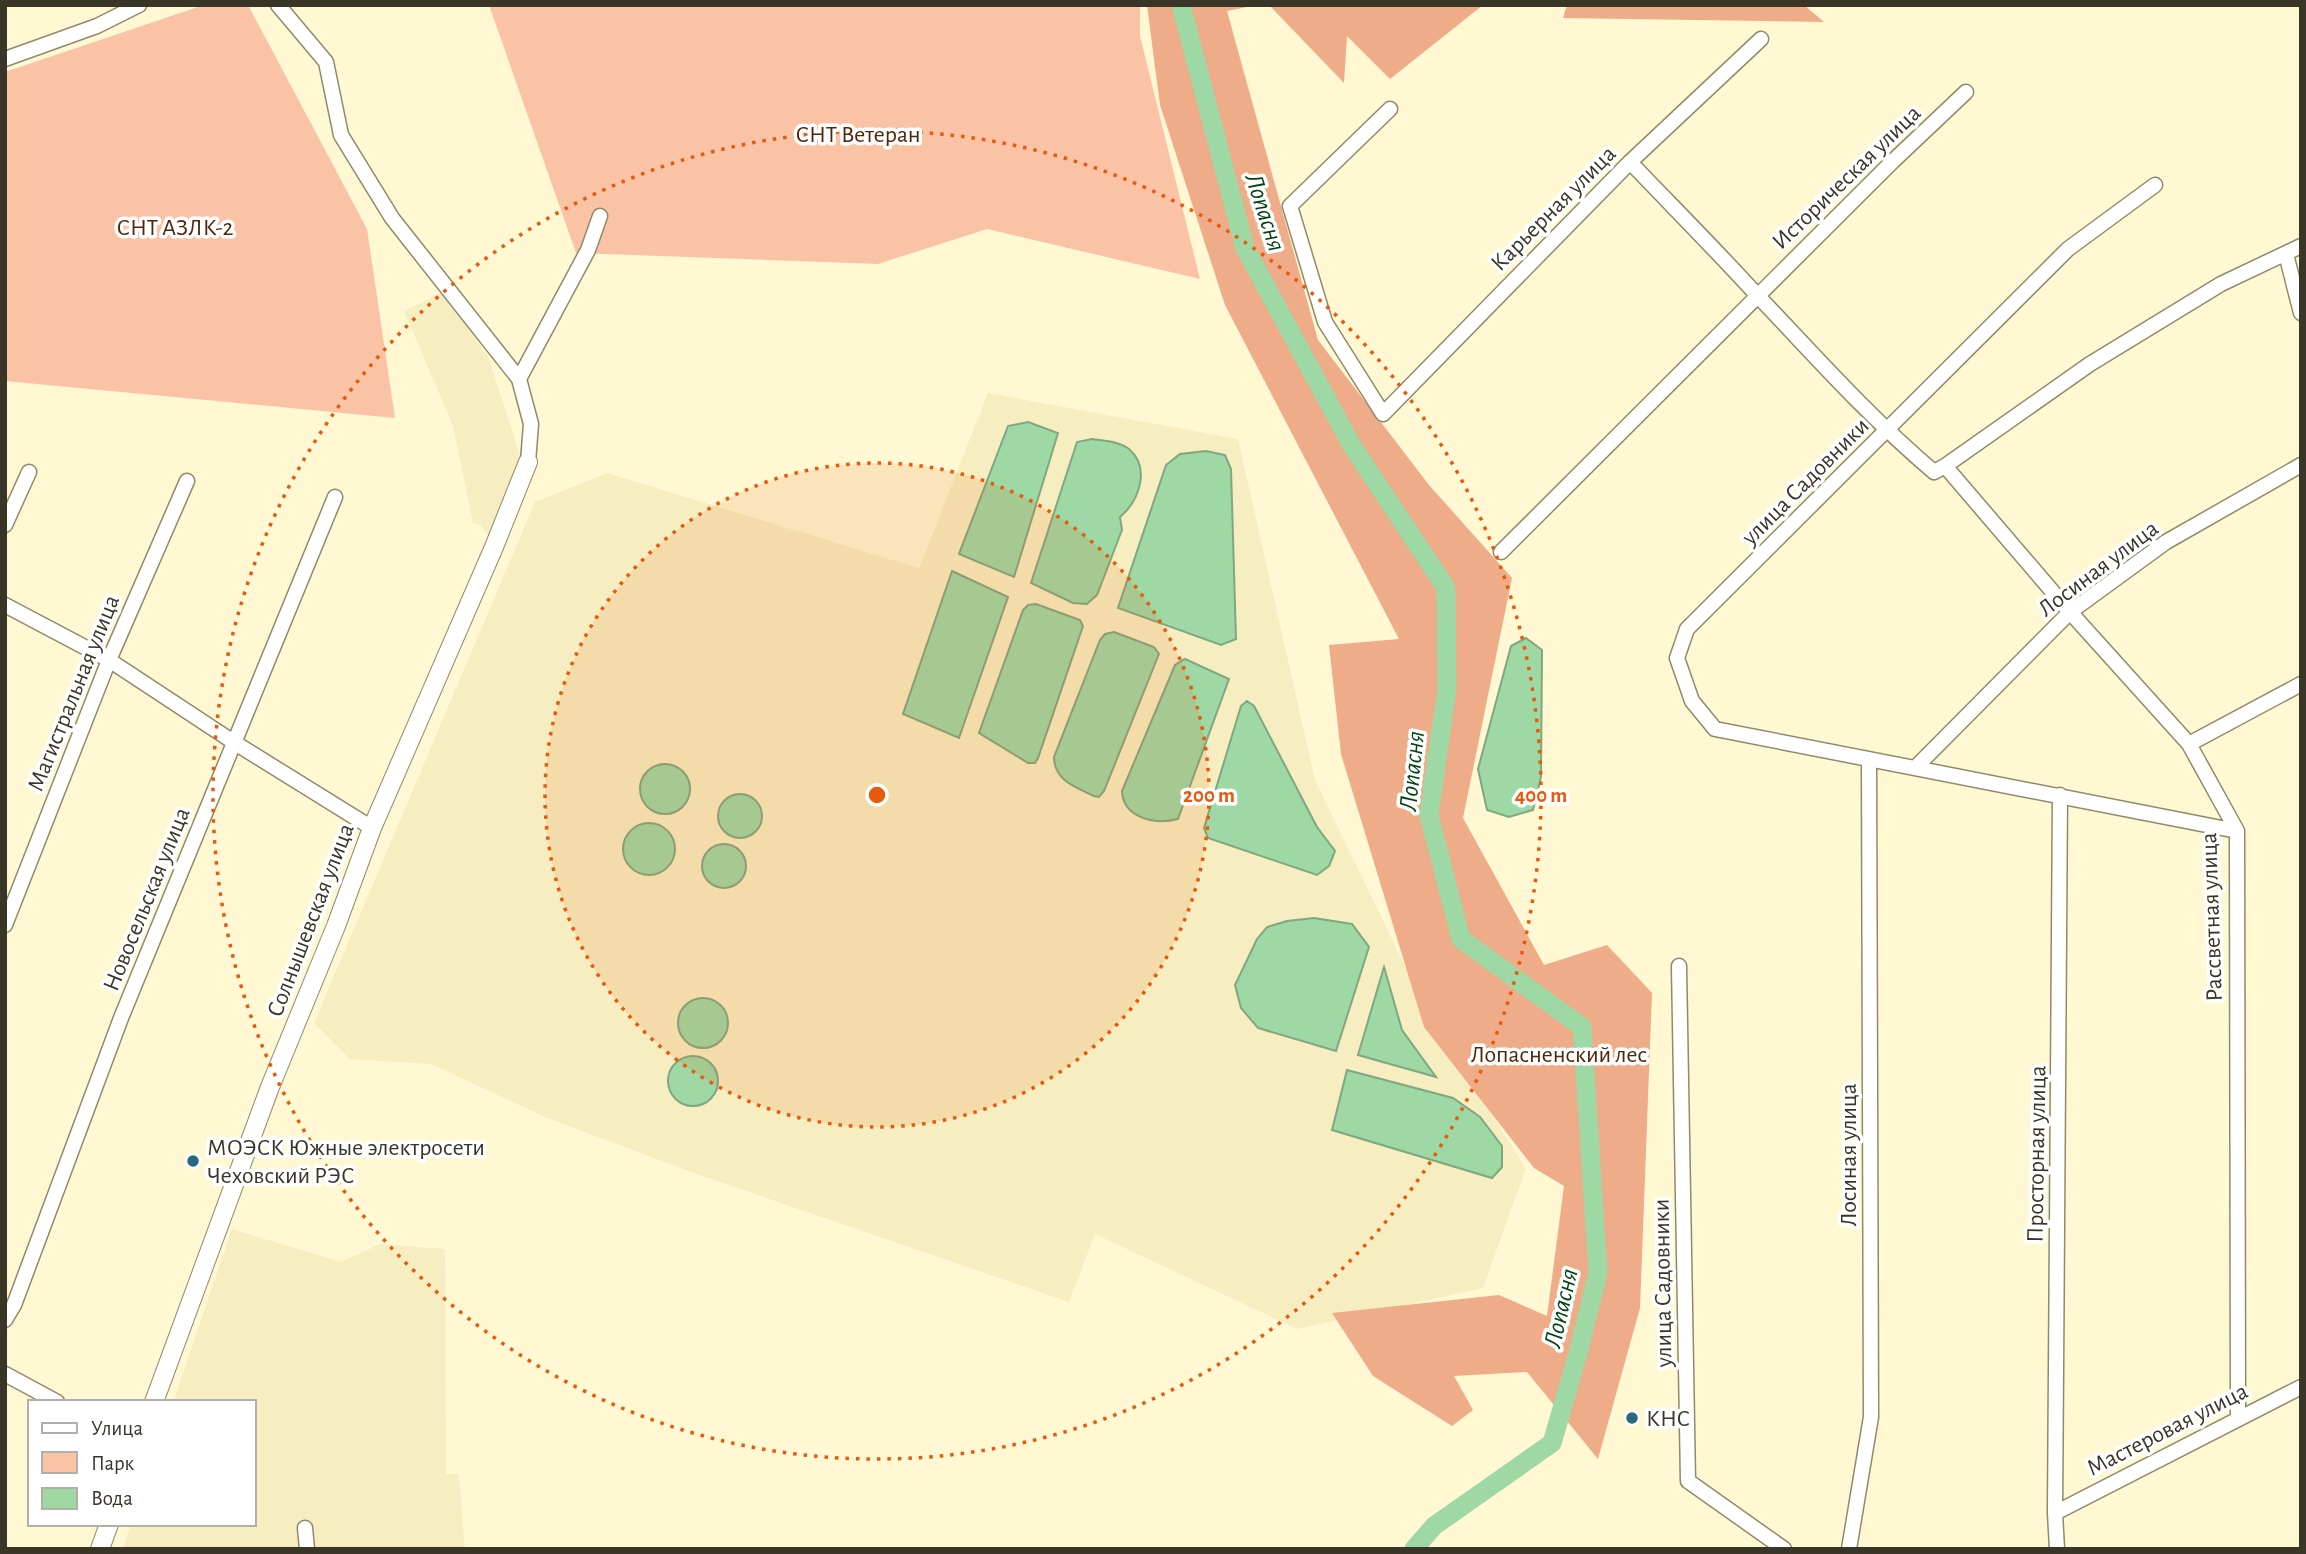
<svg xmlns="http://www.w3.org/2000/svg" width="2306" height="1554" font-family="'Alegreya Sans',sans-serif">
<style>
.built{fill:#f6edc1}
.green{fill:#fac3a6}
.forest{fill:#efac88}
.water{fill:#9ed8a4;stroke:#80a77f;stroke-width:2}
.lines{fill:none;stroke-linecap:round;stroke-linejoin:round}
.river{stroke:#9ed8a4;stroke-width:19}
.minor-casing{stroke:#918a69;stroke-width:17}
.tertiary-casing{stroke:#918a69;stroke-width:20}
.minor{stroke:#fff;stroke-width:14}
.tertiary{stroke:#fff;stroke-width:18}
.ring{fill:none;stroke:#e8590c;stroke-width:3.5;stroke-dasharray:3.5 7}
.poi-dot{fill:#28697d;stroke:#fff;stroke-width:2.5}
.labels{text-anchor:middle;stroke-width:7;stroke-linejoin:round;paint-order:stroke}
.park-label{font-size:24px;fill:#51260b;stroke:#fff}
.street-label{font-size:24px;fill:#393628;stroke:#fff}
.poi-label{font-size:24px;fill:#393628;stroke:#fff;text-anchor:start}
.water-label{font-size:26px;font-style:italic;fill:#014415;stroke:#fff}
.centre{fill:#e8590c;stroke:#fff;stroke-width:3.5}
.ring-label{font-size:21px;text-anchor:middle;font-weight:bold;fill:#e8590c;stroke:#fff;stroke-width:7;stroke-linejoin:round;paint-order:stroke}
</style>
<rect width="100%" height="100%" fill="#fff8d3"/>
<path class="built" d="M 445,291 L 489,359 L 523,465 L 491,538 L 480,525 L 473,523 L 453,426 L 404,311 Z
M 988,393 L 1238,439 L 1315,780 L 1433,1024 L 1526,1168 L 1483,1288 L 1297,1329 L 1095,1234 L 1069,1302 L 694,1173 L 545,1117 L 431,1064 L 350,1059 L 314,1023 L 535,502 L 607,473 L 919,568 Z
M 232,1229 L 341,1262 L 380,1244 L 445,1249 L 446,1474 L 459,1474 L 465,1549 L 123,1549 L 131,1524 L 254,1524 L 254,1402 L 173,1402 Z"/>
<path class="green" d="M 204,5 L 248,5 L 367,229 L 395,418 L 5,381 L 5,72 Z
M 489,5 L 1140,5 L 1140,36 L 1200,279 L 987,229 L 878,264 L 576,253 Z"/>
<path class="forest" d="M 1147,5 L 1257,5 L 1227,11 L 1318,340 L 1429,485 L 1512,578 L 1463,818 L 1544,965 L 1607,945 L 1652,993 L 1640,1308 L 1598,1459 L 1527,1372 L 1454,1376 L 1473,1410 L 1452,1426 L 1373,1376 L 1332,1313 L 1499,1295 L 1547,1316 L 1564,1186 L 1534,1168 L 1424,1027 L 1341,754 L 1329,645 L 1399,639 L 1225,305 L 1160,105 Z
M 1269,5 L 1483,5 L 1390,79 L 1347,36 L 1344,83 Z
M 1567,5 L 1804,5 L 1824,22 L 1563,18 Z"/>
<path class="water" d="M 1028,422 L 1058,433 L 1014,577 L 959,554 L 1008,426 Z
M 1092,439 C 1104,441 1119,441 1129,449 C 1151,468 1139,501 1120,517 L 1122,530 L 1097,595 L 1087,604 L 1073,603 L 1031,583 L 1077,442 Z
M 1206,451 L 1225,455 L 1231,469 L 1236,639 L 1221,645 L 1118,608 L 1166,465 L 1180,454 Z
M 952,571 L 1008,597 L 959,738 L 903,714 Z
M 1036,604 L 1080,620 L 1083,626 L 1038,758 L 1035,763 L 1028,763 L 979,733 L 1023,610 L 1028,605 Z
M 1114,632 L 1154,647 L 1159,654 L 1104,791 L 1099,797 L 1094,796 C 1075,787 1054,780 1054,757 L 1100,640 L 1105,634 Z
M 1526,638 L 1542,650 L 1541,777 L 1533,810 L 1509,817 L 1487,810 L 1478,769 L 1511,646 Z
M 1185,659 L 1229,679 L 1178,819 C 1155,825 1123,818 1122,791 L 1175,665 Z
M 1247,701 L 1254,706 L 1317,827 L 1335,851 L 1329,866 L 1317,875 L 1208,838 L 1204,828 L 1241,706 Z
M640 789a25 25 0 1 1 50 0a25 25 0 1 1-50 0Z
M718 816a22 22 0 1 1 44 0a22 22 0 1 1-44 0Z
M623 849a26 26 0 1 1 52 0a26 26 0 1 1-52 0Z
M702 866a22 22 0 1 1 44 0a22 22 0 1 1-44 0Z
M 1314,918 L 1352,924 L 1369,947 L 1336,1051 L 1258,1028 L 1241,1008 L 1235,985 L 1257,939 L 1267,927 L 1287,921 Z
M 1384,967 L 1402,1030 L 1436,1077 L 1358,1055 Z
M678 1023a25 25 0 1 1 50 0a25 25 0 1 1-50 0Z
M668 1081a25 25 0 1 1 50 0a25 25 0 1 1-50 0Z
M 1347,1070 L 1453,1098 L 1480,1117 L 1502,1146 L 1502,1167 L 1492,1178 L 1332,1130 Z"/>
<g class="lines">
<path class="river" d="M 1181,5 L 1245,248 L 1352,446 L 1446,588 L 1447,689 L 1429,815 L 1461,939 L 1582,1027 L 1598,1272 L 1579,1350 L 1552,1443 L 1434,1526 L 1414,1549"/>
<g class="minor-casing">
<path id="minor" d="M 278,5 L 326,62 L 341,135 L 392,218 L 519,379 L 531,424 L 528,462
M 5,59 L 97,26 L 139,5
M 1390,109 L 1290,206 L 1325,322 L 1383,414 L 1630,162 L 1761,39
M 1630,162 C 1672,206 1715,249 1756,294 C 1816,357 1868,416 1934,472 L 1945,466 L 2070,612 L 2189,744 L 2237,831 L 2238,1418
M 2155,185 L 2068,249 L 1687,629 L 1677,658 L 1692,701 L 1715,729 L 2237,831
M 2286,254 L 2301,313
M 519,379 L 588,250 L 600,216
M 1945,466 L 2090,364 L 2221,284 L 2301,246
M 5,525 L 29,472
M 1501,552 L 1892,162 L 1966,92
M 5,605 L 109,660 L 235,743 L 372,828
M 2189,744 L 2301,684
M 1916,767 L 2070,612 L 2166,542 L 2301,465
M 5,925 L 109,660 L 187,481
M 1679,966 L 1688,1481 L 1784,1549
M 5,1320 L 14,1305 L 121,1018 L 335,497
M 5,1374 L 57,1402
M 2055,1513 L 2301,1387
M 305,1528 L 307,1549
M 1849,1549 L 1871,1417 L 1869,759
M 2057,1549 L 2055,1513 L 2060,795"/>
</g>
<g class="tertiary-casing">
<path id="tertiary" d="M 154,1402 L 270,1087 L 336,926 L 372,828 L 494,547 L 528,462
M 100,1549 L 109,1524"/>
</g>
<use href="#minor" class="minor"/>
<use href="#tertiary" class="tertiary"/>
</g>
<circle cx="877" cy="795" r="332" fill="#e8590c" fill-opacity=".12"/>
<g class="ring">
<circle cx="877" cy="795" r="332"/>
<circle cx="877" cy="795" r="664"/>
</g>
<g class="poi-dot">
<circle cx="193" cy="1161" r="7"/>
<circle cx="1632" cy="1418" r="7"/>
</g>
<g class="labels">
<g class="park-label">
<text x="858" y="142">СНТ Ветеран</text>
<text x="175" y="235">СНТ АЗЛК-2</text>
<text x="1559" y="1062">Лопасненский лес</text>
</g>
<g class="street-label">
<text transform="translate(1846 177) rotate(-44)" y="8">Историческая улица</text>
<text transform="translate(1553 208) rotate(-45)" y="8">Карьерная улица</text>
<text transform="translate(1805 481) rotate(-45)" y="8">улица Садовники</text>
<text transform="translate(2098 568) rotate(-37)" y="8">Лосиная улица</text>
<text transform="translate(73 693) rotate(-68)" y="8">Магистральная улица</text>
<text transform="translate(146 899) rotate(-68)" y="8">Новосельская улица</text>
<text transform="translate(2211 917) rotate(-92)" y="8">Рассветная улица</text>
<text transform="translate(310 920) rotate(-69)" y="8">Солнышевская улица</text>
<text transform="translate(2036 1154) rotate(-89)" y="8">Просторная улица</text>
<text transform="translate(1848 1155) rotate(-90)" y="8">Лосиная улица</text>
<text transform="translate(1662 1283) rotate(-91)" y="8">улица Садовники</text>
<text transform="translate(2167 1429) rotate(-27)" y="8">Мастеровая улица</text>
</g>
<g class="poi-label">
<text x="207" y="1155">МОЭСК Южные электросети<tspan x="207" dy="28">Чеховский РЭС</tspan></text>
<text x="1646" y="1426">КНС</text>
</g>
<g class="water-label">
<text transform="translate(1266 212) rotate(72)" y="9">Лопасня</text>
<text transform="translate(1411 771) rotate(-84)" y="9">Лопасня</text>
<text transform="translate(1560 1308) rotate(-77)" y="9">Лопасня</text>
</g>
</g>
<circle cx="877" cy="795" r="10" class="centre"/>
<g class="ring-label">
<text x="1209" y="802">200 m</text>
<text x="1541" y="802">400 m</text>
</g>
<rect width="2306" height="1554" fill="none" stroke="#393628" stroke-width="14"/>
<rect x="28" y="1400" width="228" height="126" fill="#ffffff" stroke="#b0afa9" stroke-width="2"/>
<rect x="42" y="1423" width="35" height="10" fill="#ffffff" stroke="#b0afa9" stroke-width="2"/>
<text x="91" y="1435" font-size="21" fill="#393628">Улица</text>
<rect x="42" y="1452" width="35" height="21" fill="#fac3a6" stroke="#b0afa9" stroke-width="2"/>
<text x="91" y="1470" font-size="21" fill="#393628">Парк</text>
<rect x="42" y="1488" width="35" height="21" fill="#9ed8a4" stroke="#b0afa9" stroke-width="2"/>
<text x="91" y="1505" font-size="21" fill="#393628">Вода</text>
</svg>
